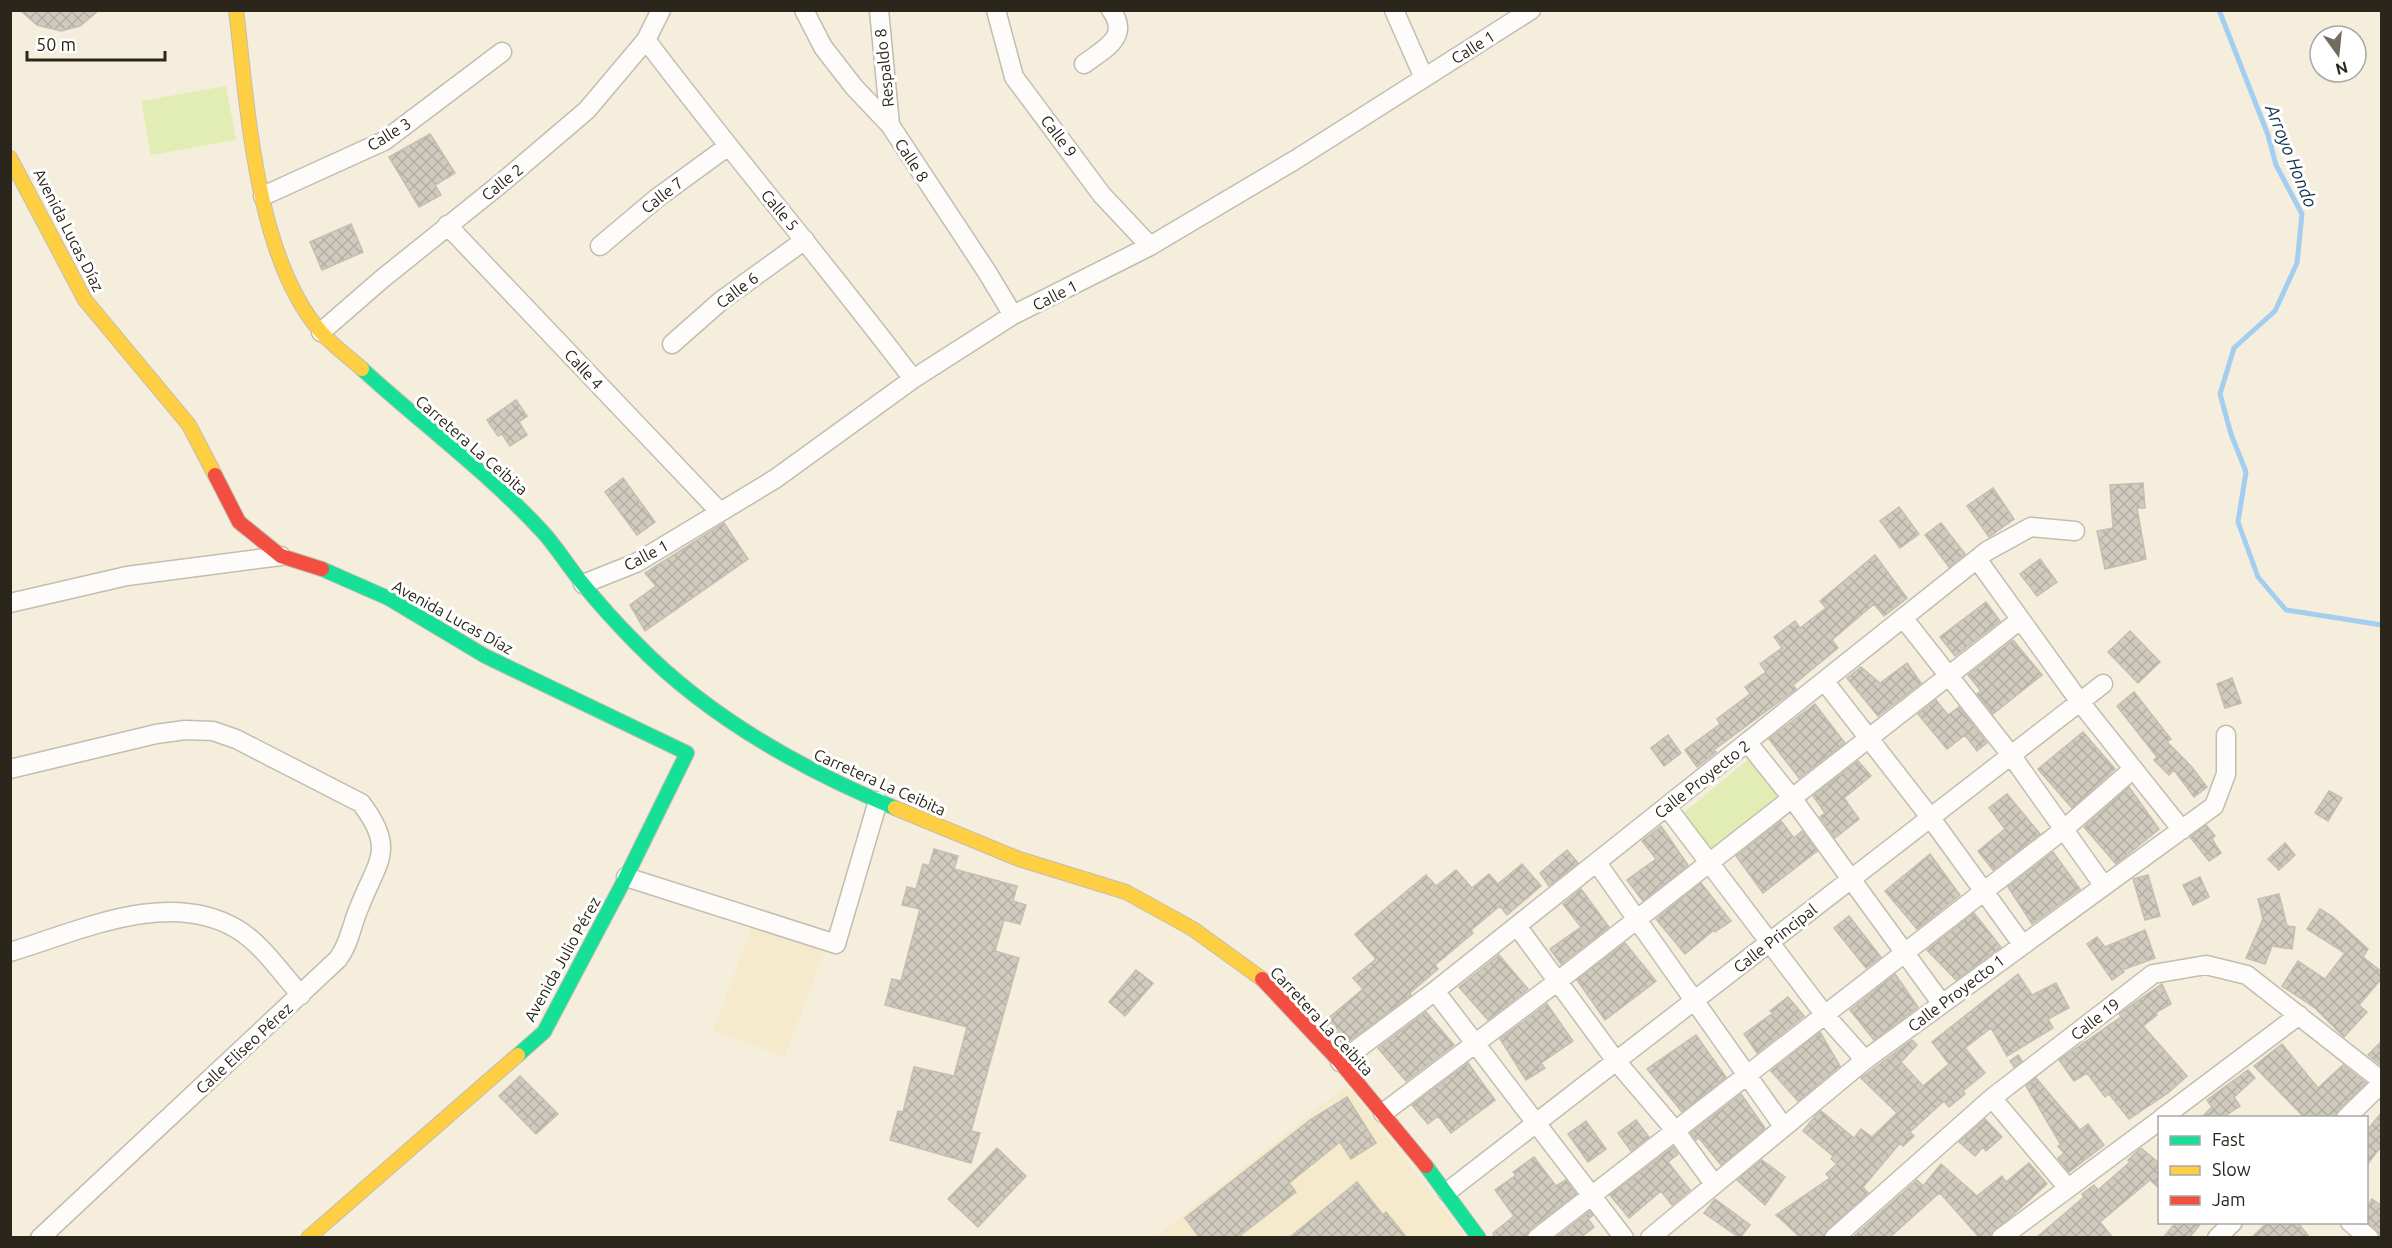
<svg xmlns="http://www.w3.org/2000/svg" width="2392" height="1248" font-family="Ubuntu,sans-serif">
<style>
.built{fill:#f6eacd}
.pitch{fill:#e1edb5}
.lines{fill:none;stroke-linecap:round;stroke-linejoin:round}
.stream{stroke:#a4ceef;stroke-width:5}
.building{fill:url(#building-cross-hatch);stroke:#c4beb0;stroke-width:1.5}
.street-casing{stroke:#c3bdb0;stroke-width:21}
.fast-casing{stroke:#c3bdb0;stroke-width:16}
.slow-casing{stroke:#c3bdb0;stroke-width:16}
.jam-casing{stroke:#c3bdb0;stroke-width:16}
.street{stroke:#fefcfa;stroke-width:18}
.fast{stroke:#16e098;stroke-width:14}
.slow{stroke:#ffcf43;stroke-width:14}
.jam{stroke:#f24e42;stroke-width:14}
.labels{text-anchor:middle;stroke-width:6;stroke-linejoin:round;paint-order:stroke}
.street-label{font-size:16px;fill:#2b261b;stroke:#fff}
.water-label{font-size:18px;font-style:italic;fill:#0e2f4a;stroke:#fff}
</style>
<defs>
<pattern id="building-cross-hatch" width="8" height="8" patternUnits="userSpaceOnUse" patternTransform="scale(1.5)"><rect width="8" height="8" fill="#d0cbbe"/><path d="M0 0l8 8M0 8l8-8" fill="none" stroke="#b3aea3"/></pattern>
</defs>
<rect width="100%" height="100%" fill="#f5eedd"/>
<path class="built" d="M 753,924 L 825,950 L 785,1057 L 713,1031 Z
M 1347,1085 L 1467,1238 L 1154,1238 Z"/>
<path class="pitch" d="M 226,86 L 236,140 L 151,155 L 141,101 Z
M 1750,758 L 1785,797 L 1714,853 L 1681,815 Z"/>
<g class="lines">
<path class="stream" d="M 2219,10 L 2268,135 L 2276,165 L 2302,214 L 2297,263 L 2275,311 L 2234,348 L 2220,394 L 2231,434 L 2246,472 L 2238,522 L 2258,577 L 2286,610 L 2382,625"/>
</g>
<path class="building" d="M 20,10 L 99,10 L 80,26 L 61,31 L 37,25 Z
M 430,134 L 455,173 L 435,185 L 441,195 L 419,207 L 389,157 Z
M 351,224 L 363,252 L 322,270 L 310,242 Z
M 516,400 L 527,416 L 519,422 L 527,435 L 510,446 L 502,434 L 498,436 L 487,420 Z
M 623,478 L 655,522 L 637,535 L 605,492 Z
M 2143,483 L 2145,508 L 2137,508 L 2146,559 L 2105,569 L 2097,531 L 2113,528 L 2110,485 Z
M 1993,488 L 2014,519 L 1989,537 L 1967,506 Z
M 1899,507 L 1919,534 L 1900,548 L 1880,521 Z
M 724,523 L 748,559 L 645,631 L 630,605 L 656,586 L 645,573 Z
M 1941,523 L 1965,554 L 1949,567 L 1925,535 Z
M 1875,555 L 1907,598 L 1884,616 L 1874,604 L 1832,640 L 1838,648 L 1793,685 L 1796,689 L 1714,750 L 1716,752 L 1697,767 L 1685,750 L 1720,724 L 1717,719 L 1750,694 L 1745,687 L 1766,672 L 1760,664 L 1782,648 L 1774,637 L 1795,621 L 1800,628 L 1826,608 L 1820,601 Z
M 2040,559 L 2057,582 L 2037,596 L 2020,574 Z
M 1986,602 L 2000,621 L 1955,656 L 1940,637 Z
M 2130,631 L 2160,662 L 2138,683 L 2108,652 Z
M 2013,640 L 2042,675 L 1993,714 L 1977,694 L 1981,691 L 1968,675 Z
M 1907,663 L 1921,683 L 1878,716 L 1847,678 L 1861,667 L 1880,683 Z
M 2232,678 L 2241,703 L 2225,708 L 2217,684 Z
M 2134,692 L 2171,739 L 2167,742 L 2191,766 L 2207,787 L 2194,797 L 2174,770 L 2169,775 L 2154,760 L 2157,757 L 2117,706 Z
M 1936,700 L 1948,715 L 1959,707 L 1987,743 L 1977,751 L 1965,735 L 1947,749 L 1918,714 Z
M 1815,704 L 1845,743 L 1799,778 L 1769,739 Z
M 2083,732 L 2115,769 L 2072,808 L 2038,769 Z
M 1668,735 L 1681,753 L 1664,766 L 1651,748 Z
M 1858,761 L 1871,776 L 1844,798 L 1859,819 L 1835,838 L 1820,817 L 1825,813 L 1813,796 Z
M 2129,787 L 2159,829 L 2116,864 L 2084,827 Z
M 2329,791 L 2342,798 L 2328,821 L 2315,813 Z
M 2007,794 L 2040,834 L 1993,870 L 1978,851 L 2005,829 L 1989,808 Z
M 1781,821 L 1794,838 L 1802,831 L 1817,851 L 1763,893 L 1736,856 Z
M 2206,825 L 2215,836 L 2212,839 L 2221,853 L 2209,861 L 2190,837 Z
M 1661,826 L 1688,865 L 1643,901 L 1627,880 L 1656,859 L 1642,841 Z
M 2285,843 L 2295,855 L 2279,870 L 2268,859 Z
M 934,849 L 958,856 L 954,869 L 1017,886 L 1013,901 L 1026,905 L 1020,924 L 1004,920 L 995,951 L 1019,958 L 971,1131 L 980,1133 L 971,1163 L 890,1140 L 898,1111 L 903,1112 L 914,1067 L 954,1076 L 967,1027 L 885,1005 L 892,979 L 901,981 L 920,909 L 902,905 L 907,887 L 916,889 L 923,864 L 929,866 Z
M 1567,850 L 1578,863 L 1549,886 L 1540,873 Z
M 2053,852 L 2080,889 L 2032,924 L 2008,887 Z
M 1930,854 L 1960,895 L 1917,929 L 1885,891 Z
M 1522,864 L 1541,886 L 1507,915 L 1500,906 L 1471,930 L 1473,933 L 1435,965 L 1438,969 L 1410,993 L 1411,995 L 1344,1045 L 1324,1022 L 1363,989 L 1353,978 L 1376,959 L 1355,934 L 1426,875 L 1436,886 L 1456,870 L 1472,888 L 1489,874 L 1498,884 Z
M 2148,875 L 2160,916 L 2145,920 L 2133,879 Z
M 2200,877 L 2209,897 L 2193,905 L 2183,885 Z
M 1701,883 L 1731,921 L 1715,932 L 1714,930 L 1685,954 L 1656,919 Z
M 1581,889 L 1609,927 L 1561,964 L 1550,949 L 1581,927 L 1563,904 Z
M 2279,894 L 2287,926 L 2295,927 L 2292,949 L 2272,946 L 2265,964 L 2246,958 L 2263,919 L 2258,899 Z
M 2320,909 L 2333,917 L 2368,949 L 2363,957 L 2382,972 L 2382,978 L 2359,1005 L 2367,1012 L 2344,1037 L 2315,1008 L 2282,986 L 2298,961 L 2325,979 L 2345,953 L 2307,929 Z
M 1974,913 L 2001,947 L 1956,980 L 1927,950 Z
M 1849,916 L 1881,957 L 1866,968 L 1834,928 Z
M 2145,930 L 2155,958 L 2122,970 L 2124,972 L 2112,980 L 2087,944 L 2097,937 L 2105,947 Z
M 1625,943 L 1656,981 L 1605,1020 L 1577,980 Z
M 1499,955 L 1528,989 L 1488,1020 L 1459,987 Z
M 1136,970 L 1153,983 L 1125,1016 L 1109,1002 Z
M 1895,974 L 1918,1007 L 1874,1040 L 1850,1010 Z
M 2018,974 L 2032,995 L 2056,983 L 2069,1008 L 2048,1019 L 2053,1028 L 2007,1056 L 1991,1028 L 1965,1048 L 1985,1073 L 1963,1091 L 1965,1094 L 1949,1107 L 1944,1101 L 1910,1132 L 1914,1136 L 1903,1146 L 1900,1143 L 1863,1187 L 1868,1193 L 1827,1230 L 1823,1238 L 1801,1238 L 1776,1215 L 1830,1178 L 1826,1174 L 1837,1164 L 1831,1159 L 1833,1156 L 1803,1131 L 1816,1115 L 1821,1111 L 1854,1138 L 1861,1129 L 1872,1137 L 1897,1113 L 1861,1078 L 1912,1040 L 1917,1045 L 1901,1062 L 1923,1086 L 1949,1064 L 1932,1042 Z
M 2162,984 L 2171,1004 L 2155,1013 L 2157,1015 L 2143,1026 L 2187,1076 L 2168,1093 L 2129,1119 L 2109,1094 L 2105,1097 L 2087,1073 L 2074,1081 L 2059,1060 L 2121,1017 L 2119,1014 Z
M 1788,997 L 1804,1016 L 1757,1053 L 1744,1034 L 1773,1013 L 1770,1011 Z
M 1547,1004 L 1573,1041 L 1541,1063 L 1545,1068 L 1526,1080 L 1500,1039 Z
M 1426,1012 L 1454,1045 L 1406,1081 L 1378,1048 Z
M 1820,1032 L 1840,1066 L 1798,1101 L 1771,1071 Z
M 1696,1035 L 1726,1077 L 1682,1112 L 1647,1069 Z
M 2382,1041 L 2382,1066 L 2368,1055 Z
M 2282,1044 L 2318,1088 L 2343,1065 L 2366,1083 L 2338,1110 L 2335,1118 L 2305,1118 L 2254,1066 Z
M 2018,1055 L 2022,1061 L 2014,1067 L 2010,1061 Z
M 1468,1063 L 1495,1100 L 1451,1133 L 1438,1116 L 1428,1124 L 1412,1105 Z
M 2248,1070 L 2255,1078 L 2234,1097 L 2240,1106 L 2222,1118 L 2201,1118 L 2212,1107 L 2207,1100 Z
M 520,1076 L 558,1114 L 536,1134 L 499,1096 Z
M 2036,1078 L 2080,1130 L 2088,1124 L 2104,1145 L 2069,1172 L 2058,1158 L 2064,1153 L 2058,1146 L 2061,1145 L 2026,1086 Z
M 1741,1094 L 1765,1128 L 1721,1165 L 1699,1138 L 1696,1140 L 1691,1133 Z
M 1347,1097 L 1376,1143 L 1351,1159 L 1340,1142 L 1289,1183 L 1296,1192 L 1237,1238 L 1200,1238 L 1185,1218 L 1310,1120 Z
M 2382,1112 L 2382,1145 L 2367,1165 L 2367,1130 Z
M 1985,1119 L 2002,1137 L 1986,1151 L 1983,1147 L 1975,1156 L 1959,1142 Z
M 1636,1120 L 1649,1137 L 1631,1151 L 1618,1133 Z
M 1586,1121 L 1606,1149 L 1588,1162 L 1568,1134 Z
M 1673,1147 L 1678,1154 L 1668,1162 L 1690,1190 L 1672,1205 L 1661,1191 L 1629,1218 L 1610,1195 Z
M 997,1148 L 1026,1176 L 978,1227 L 948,1199 Z
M 2141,1148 L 2160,1164 L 2160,1189 L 2150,1180 L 2100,1222 L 2113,1238 L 2036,1238 L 2084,1197 L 2082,1194 L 2094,1185 L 2098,1190 L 2130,1162 L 2128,1160 Z
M 1534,1157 L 1556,1186 L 1566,1180 L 1576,1194 L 1530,1229 L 1526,1238 L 1494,1238 L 1493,1233 L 1514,1216 L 1495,1190 L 1516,1175 L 1513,1172 Z
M 1762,1160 L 1785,1177 L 1765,1205 L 1737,1180 Z
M 2029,1163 L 2047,1184 L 1987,1238 L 1980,1238 L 1941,1194 L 1938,1194 L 1889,1238 L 1852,1238 L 1917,1180 L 1923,1186 L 1941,1164 L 1977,1196 L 2002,1176 L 2006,1182 Z
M 1357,1182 L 1383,1215 L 1386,1212 L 1407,1238 L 1289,1238 Z
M 1715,1199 L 1750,1225 L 1740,1238 L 1704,1213 Z
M 2372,1199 L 2382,1206 L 2382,1237 L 2367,1221 L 2367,1207 Z
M 1590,1211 L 1593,1215 L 1588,1219 L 1594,1227 L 1580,1238 L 1556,1238 Z
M 2176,1222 L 2202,1222 L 2189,1238 L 2163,1238 Z
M 2268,1222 L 2297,1222 L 2310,1238 L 2251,1238 Z"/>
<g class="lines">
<g class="street-casing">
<path id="street" d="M 804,10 L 823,47 L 854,87 L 890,125 L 987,272 L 1013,315
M 879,10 L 890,125
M 996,10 L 1014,77 L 1102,195 L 1150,246
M 1394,10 L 1424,78
M 646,40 C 733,155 826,264 913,379
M 1084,64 C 1104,49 1131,37 1111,10
M 263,196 L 384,141 L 502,52
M 447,225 L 720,512
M 600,246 L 657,198 L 727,147
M 321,332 L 382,279 L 499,185 L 587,110 L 646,40 L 661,10
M 672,344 L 722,300 L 805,240
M 1977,559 L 2080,702 L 2182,830
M 583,584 L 636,563 L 775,479 L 913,379 L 1013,315 L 1150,246 L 1295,160 L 1531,10
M 10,603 L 127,576 L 281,556
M 1904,619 L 2011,755 L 2104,886
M 1825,682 L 1930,817 L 2022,944
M 1748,743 L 1792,798 L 1942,1004
M 10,769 L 156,734 L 185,730 L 213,731 L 236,739 L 361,803 C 397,850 377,861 359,908 C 351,926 350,943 338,959 L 40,1238
M 1667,807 L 1824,1014 L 1865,1060
M 1597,863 L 1783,1126
M 626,877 L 836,944 L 878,801
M 1517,926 L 1616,1061 L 1674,1129 L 1714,1184
M 10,952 C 80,931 168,888 237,929 C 262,944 281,973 301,995
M 1435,991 L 1624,1238
M 1340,1062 L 1435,991 L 1987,551 L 2031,527 L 2075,531
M 1992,1098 L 2068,1188
M 1383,1113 L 1558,981 L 2020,620
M 2162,1118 L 2299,1015
M 2346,1118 L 2382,1083
M 1447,1192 L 2103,684
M 2350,1222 L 2369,1238
M 1537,1238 L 2063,830 L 2133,769
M 1650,1238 L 1865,1060 L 2214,806 L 2226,774 L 2226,735
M 1834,1238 L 1992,1098 L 2153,974 L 2206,965 L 2247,975 L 2382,1081
M 2001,1238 L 2160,1120
M 2217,1238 L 2233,1222"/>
</g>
<g class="fast-casing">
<path id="fast" d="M 362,369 C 421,423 486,471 541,530 C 556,546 568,566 582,583 C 599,604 618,625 637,644 C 709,718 801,769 895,808
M 322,569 L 388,598 L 485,656 L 687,753 L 626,877 L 544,1032 L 518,1055
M 1426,1166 L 1479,1238"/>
</g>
<g class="slow-casing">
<path id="slow" d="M 236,10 C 248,107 255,257 321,332 C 333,346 349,357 362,369
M 10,158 L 85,300 L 189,425 L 215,475
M 895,808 L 1019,859 L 1126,892 L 1193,929 L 1262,979
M 308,1238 L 518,1055"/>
</g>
<g class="jam-casing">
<path id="jam" d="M 215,475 L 239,522 L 281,556 L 322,569
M 1262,979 L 1340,1062 L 1426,1166"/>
</g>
<use href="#street" class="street"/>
<use href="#fast" class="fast"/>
<use href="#slow" class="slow"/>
<use href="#jam" class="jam"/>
</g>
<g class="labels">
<g class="street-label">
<text transform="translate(1473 47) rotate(-32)" y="6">Calle 1</text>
<text transform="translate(884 68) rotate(-96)" y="6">Respaldo 8</text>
<text transform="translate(389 134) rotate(-32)" y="6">Calle 3</text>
<text transform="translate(1059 136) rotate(53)" y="6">Calle 9</text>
<text transform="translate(912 160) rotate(57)" y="6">Calle 8</text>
<text transform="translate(502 182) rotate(-39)" y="6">Calle 2</text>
<text transform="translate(662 195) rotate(-38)" y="6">Calle 7</text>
<text transform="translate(780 210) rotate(50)" y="6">Calle 5</text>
<text transform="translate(69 230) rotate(63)" y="6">Avenida Lucas Díaz</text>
<text transform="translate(737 290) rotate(-37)" y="6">Calle 6</text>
<text transform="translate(1055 295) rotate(-27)" y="6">Calle 1</text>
<text transform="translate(584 369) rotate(47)" y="6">Calle 4</text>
<text transform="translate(472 445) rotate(41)" y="6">Carretera La Ceibita</text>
<text transform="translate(646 555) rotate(-28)" y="6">Calle 1</text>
<text transform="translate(453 617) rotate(29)" y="6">Avenida Lucas Díaz</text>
<text transform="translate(1702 779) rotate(-38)" y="6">Calle Proyecto 2</text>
<text transform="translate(880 782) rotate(24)" y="6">Carretera La Ceibita</text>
<text transform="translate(1775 938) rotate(-38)" y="6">Calle Principal</text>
<text transform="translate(562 959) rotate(-61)" y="6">Avenida Julio Pérez</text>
<text transform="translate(1956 993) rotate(-37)" y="6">Calle Proyecto 1</text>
<text transform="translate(2095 1019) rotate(-38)" y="6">Calle 19</text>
<text transform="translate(1322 1021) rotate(47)" y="6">Carretera La Ceibita</text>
<text transform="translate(244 1048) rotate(-43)" y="6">Calle Eliseo Pérez</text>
</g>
<g class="water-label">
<text transform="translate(2291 156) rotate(68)" y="6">Arroyo Hondo</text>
</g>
</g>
<rect width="2392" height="1248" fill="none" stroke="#2b261b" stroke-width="24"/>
<rect x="2158" y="1116" width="210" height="108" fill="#ffffff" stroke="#aaa8a4" stroke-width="1.5"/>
<rect x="2170" y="1136" width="30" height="9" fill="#16e098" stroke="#aaa8a4" stroke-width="1.5"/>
<text x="2212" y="1146" font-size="18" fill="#2b261b">Fast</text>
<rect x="2170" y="1166" width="30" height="9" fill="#ffcf43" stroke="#aaa8a4" stroke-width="1.5"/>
<text x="2212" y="1176" font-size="18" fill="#2b261b">Slow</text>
<rect x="2170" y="1196" width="30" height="9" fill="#f24e42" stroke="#aaa8a4" stroke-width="1.5"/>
<text x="2212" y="1206" font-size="18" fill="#2b261b">Jam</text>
<g transform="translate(2338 54) rotate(165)"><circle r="28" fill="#ffffff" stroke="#aaa8a4" stroke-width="1.5"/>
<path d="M0-4.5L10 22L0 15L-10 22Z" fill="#726c5f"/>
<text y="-9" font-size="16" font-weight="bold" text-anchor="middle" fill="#2b261b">N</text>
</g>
<path d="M27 51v9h138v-9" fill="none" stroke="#2b261b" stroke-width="3"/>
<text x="36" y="51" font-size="18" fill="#2b261b" stroke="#ffffff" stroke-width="4.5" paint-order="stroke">50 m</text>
</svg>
